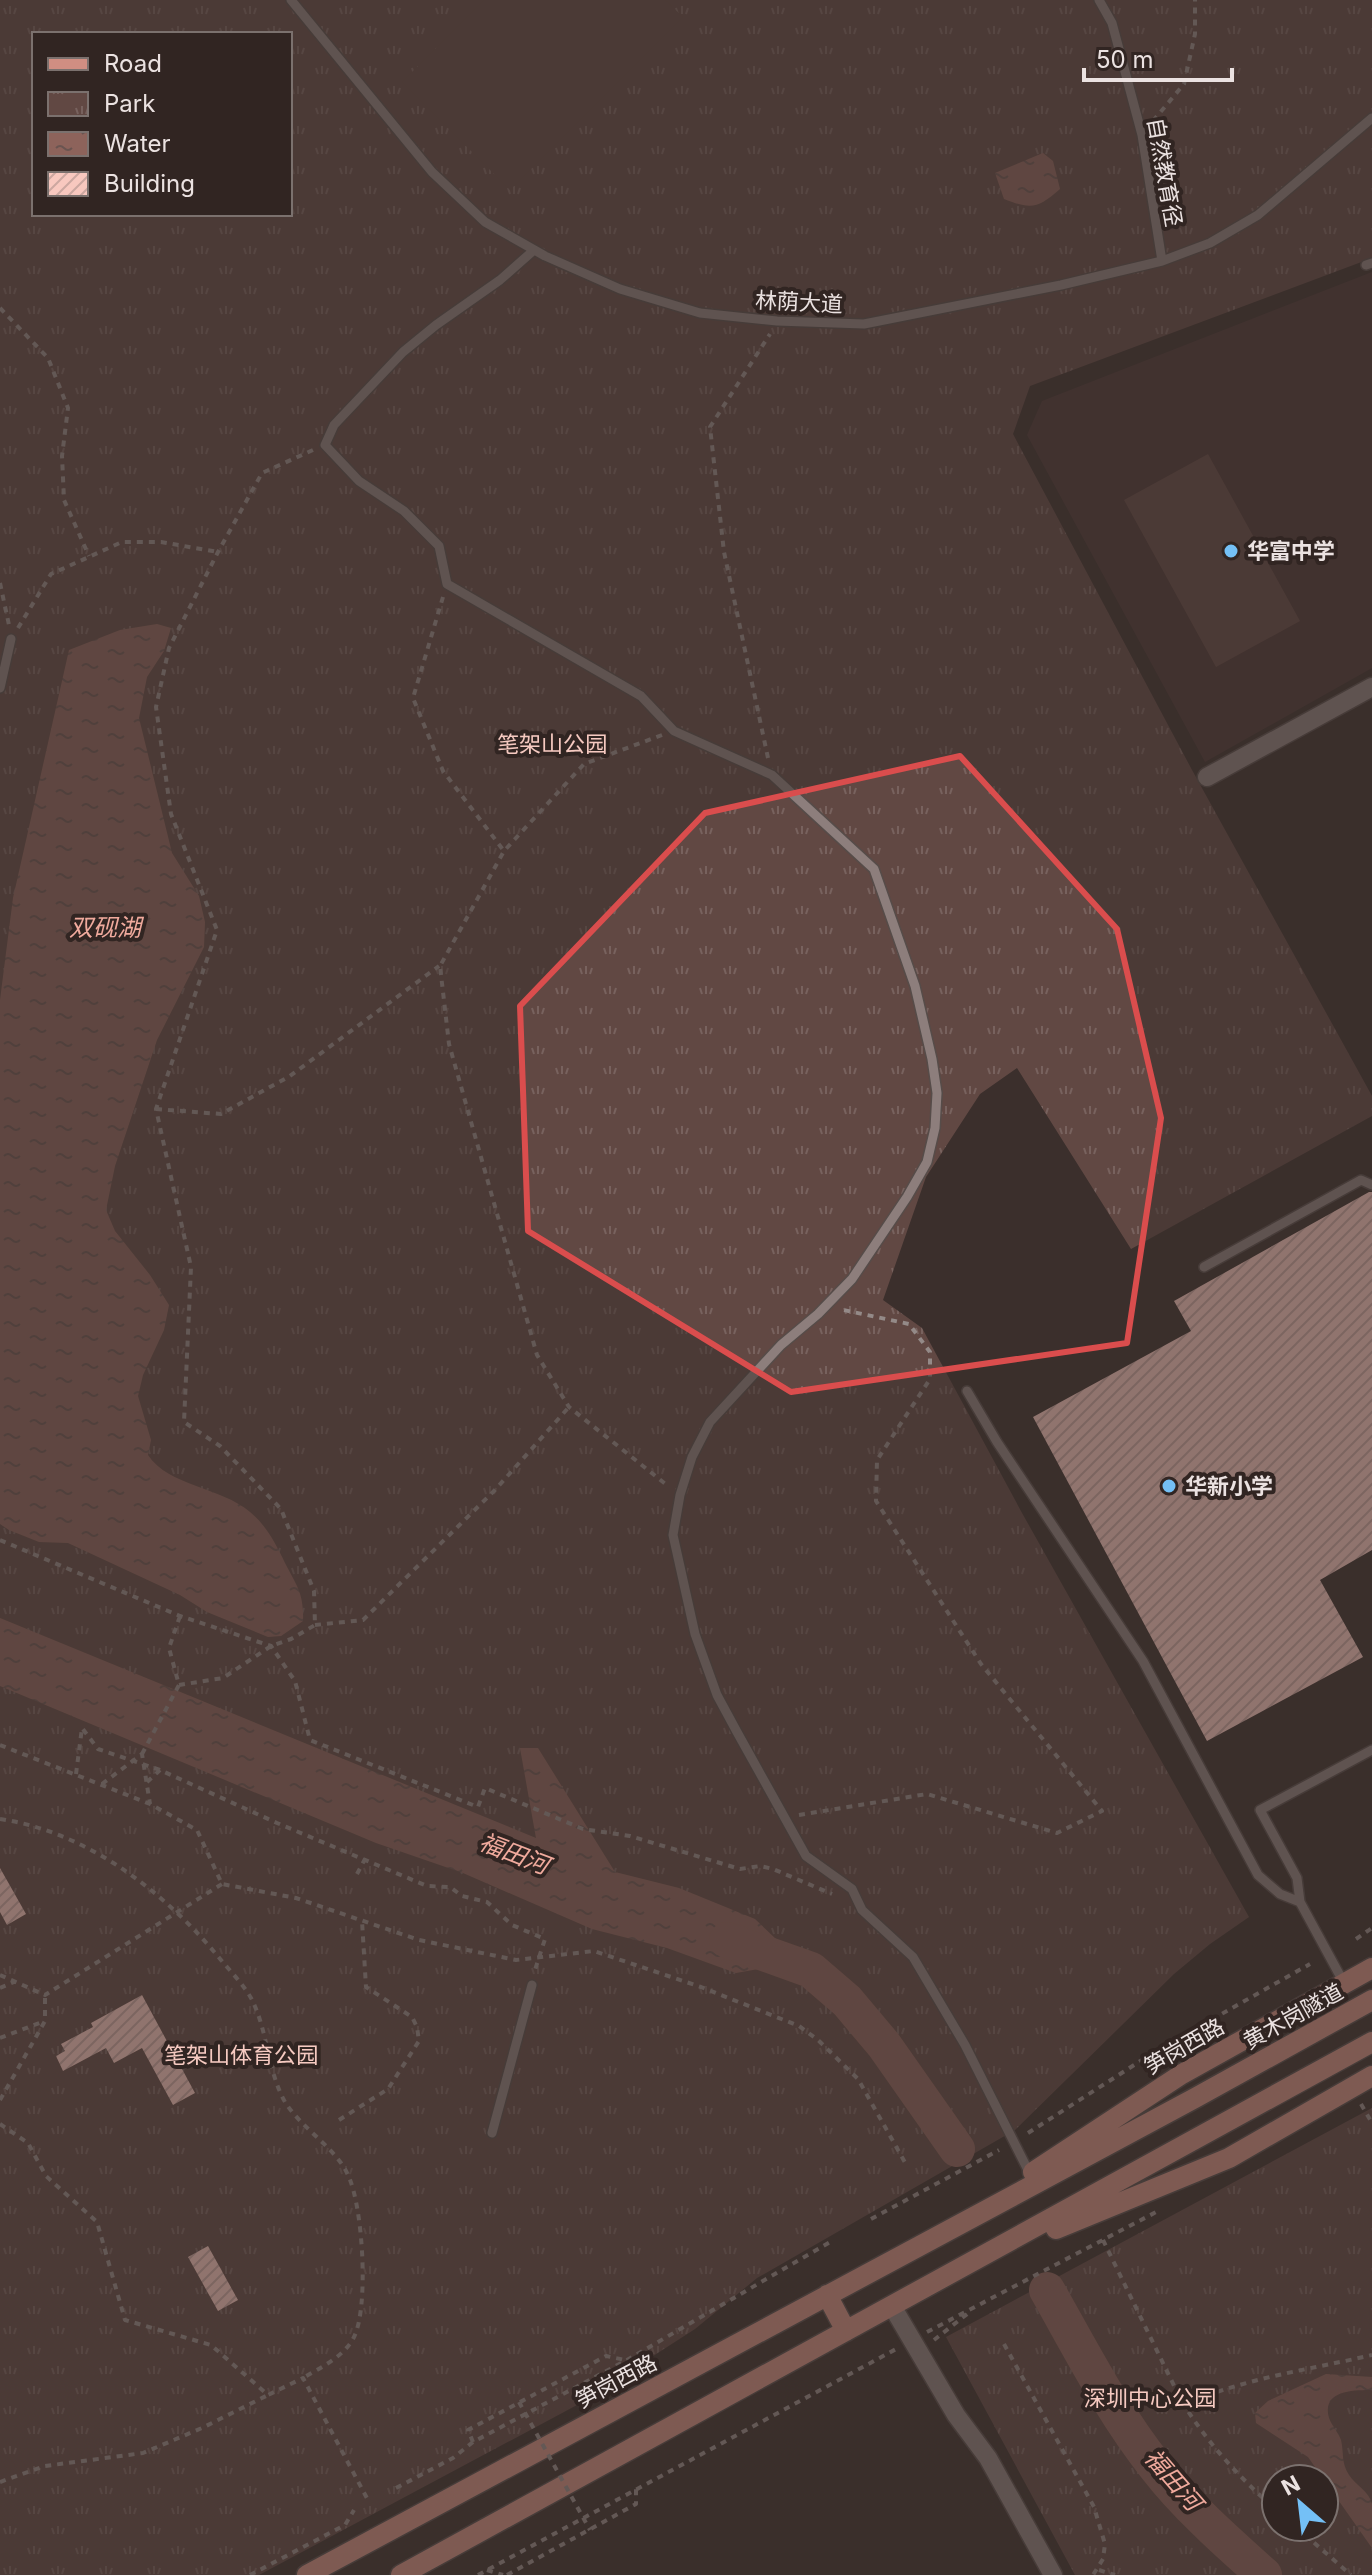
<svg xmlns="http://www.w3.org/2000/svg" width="1372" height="2575" font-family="Inter,'Noto Sans SC',sans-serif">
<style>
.built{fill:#4a3634}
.park{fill:url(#park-tufts);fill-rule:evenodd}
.pitch{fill:#614843}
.water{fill:url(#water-ripples)}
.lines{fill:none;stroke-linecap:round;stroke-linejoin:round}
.river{stroke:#8d635b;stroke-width:36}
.building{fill:url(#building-hatch)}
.service-casing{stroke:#564c49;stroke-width:12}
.minor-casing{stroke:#564c49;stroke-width:21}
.primary-casing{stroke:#564c49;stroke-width:23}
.path{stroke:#948a88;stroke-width:4;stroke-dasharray:6 6;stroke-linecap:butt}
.service{stroke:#8d7e7c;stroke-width:9}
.minor{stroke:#8d7e7c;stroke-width:18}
.primary{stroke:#d08e82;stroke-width:20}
.path-bridge{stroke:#948a88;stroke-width:4;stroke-dasharray:6 6;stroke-linecap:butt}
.marked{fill:none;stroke:#da4d4d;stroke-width:6;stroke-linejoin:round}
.poi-dot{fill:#74c0f6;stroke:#312522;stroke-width:3}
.labels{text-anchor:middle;stroke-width:8;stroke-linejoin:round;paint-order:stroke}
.street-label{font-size:22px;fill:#ebe2e1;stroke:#312522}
.poi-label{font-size:22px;font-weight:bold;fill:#ebe2e1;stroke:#312522;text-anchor:start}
.park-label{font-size:22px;fill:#f6cac1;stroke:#312522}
.water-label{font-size:24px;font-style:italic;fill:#f0aa9d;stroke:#312522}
</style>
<defs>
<pattern id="park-tufts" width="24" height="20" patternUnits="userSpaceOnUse" patternTransform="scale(2)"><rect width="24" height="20" fill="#614843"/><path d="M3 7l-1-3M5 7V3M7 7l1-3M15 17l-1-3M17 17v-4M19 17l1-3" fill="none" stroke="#78625e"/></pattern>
<pattern id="water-ripples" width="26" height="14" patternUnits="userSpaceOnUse" patternTransform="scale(2)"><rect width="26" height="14" fill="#8d635b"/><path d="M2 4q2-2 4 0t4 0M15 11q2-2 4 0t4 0" fill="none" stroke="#6a5450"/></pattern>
<pattern id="building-hatch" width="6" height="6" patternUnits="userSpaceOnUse" patternTransform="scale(2)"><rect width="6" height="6" fill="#f8c8bf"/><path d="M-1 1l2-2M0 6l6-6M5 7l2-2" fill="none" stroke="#cca7a0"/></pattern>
</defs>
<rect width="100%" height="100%" fill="#3b2f2c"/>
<path class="built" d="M 1372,272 L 1372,668 L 1205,762 L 1027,435 L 1042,401 Z"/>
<path class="park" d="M 0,0 L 1372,0 L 1372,258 L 1030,386 L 1013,434 L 1192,770 L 1372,1096 L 1372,1116 L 1131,1249 L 1017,1068 L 980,1094 L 926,1177 L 883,1300 L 922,1328 L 1022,1513 L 1249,1917 L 1210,1944 L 1174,1974 L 1015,2130 L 757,2278 L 695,2329 L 577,2405 L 259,2575 L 0,2575 ZM 34,34 L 290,34 L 290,214 L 34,214 Z
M 1372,2108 L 1372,2575 L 1075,2575 L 946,2337 ZM 1276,2479 L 1324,2479 L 1324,2527 L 1276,2527 Z"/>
<path class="pitch" d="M 484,0 L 665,0 L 683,17 L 510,190 L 402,82 Z
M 1208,454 L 1300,621 L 1216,667 L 1124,500 Z"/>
<path class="water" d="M 1043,153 L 1053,161 L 1060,189 C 1038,208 1032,210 1004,199 L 995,173 Z
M 157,624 L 171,628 L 164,651 L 147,677 L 139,718 L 172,853 L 199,896 L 205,922 L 204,947 L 157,1040 L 115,1166 L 106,1210 L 115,1231 L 150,1275 L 169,1305 L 164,1330 L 143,1375 L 138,1396 L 151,1440 L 148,1455 C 168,1486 221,1487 250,1512 C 266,1525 276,1544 285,1563 C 297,1586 304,1594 303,1621 L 281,1636 L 268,1637 L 207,1612 L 180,1595 L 68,1543 L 39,1542 L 9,1530 L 0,1524 L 0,1000 L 13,898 L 69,650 L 120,630 Z
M 0,1618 L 536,1838 L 520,1748 L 538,1748 L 615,1872 L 679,1888 L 755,1919 L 778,1941 L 769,1967 L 736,1973 L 667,1948 L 592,1929 L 463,1873 L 376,1843 L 0,1686 Z
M 1326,2374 L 1372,2377 L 1372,2390 C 1354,2390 1321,2390 1329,2418 C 1332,2426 1338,2432 1341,2440 C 1344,2453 1341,2463 1349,2475 C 1356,2486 1369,2491 1372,2504 C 1372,2517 1372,2534 1372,2548 L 1308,2457 L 1256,2423 L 1255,2413 L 1268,2401 Z"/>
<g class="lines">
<path class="river" d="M 727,1940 L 811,1970 L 847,2001 L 884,2045 L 957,2149
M 1047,2290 C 1081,2350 1113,2413 1156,2467 C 1187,2507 1227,2542 1264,2575"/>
</g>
<path class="building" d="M 1369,1192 L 1372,1192 L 1372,1550 L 1320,1580 L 1363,1657 L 1207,1741 L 1033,1417 L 1191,1331 L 1174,1301 Z
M 0,1868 L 26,1914 L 7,1925 L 0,1912 Z
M 142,1995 L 195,2093 L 173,2105 L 142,2048 L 114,2063 L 106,2048 L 63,2071 L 56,2056 L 65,2051 L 61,2044 L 93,2027 L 91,2023 Z
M 208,2246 L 238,2300 L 218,2311 L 188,2257 Z"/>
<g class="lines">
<g class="service-casing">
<path id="service" d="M 291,0 L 432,172 L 485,222 L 545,256 L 620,289 L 700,313 L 777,321 L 864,324 L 1061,285 L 1162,261 L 1210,243 L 1258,215 L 1372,118
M 1099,0 L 1112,23 L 1142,135 L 1162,261
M 534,250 L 500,280 L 436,325 L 403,352 L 334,425 L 325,445 L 359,481 L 404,511 L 439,546 L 447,584 L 641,696 L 674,731 L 772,775 L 874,869 L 915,986 L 932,1059 L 937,1093 L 935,1128 L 927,1162 L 907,1197 L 852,1279 L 818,1314 L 781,1345 L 710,1422 L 692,1457 L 680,1495 L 673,1535 L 695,1634 L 717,1695 L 737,1732 L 806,1856 L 852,1889 L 862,1910 L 913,1957 L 965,2045 L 1030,2174
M 1366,265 L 1372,263
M 0,688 L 11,639
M 1204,1267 L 1361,1180 L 1372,1185
M 967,1391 L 997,1442 L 1143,1661 L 1258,1875 L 1280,1894 L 1300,1902 L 1344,1983
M 1300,1902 L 1297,1878 L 1260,1810 L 1372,1750
M 492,2133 L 532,1985"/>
</g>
<g class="minor-casing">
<path id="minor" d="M 1207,777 L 1372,687
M 892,2306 L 956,2415 L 988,2458 L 1053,2575"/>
</g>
<g class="primary-casing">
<path id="primary" d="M 1033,2172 L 1182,2074 L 1372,1968
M 1056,2229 L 1229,2158 L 1372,2076
M 827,2295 L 846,2331
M 307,2575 L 1195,2098 L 1372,2000
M 401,2575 L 1372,2042"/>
</g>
<path class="path" d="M 1153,121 L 1184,84 L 1195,34 L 1195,0
M 0,308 L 48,358 L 68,408 L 62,456 L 64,500 L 89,556
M 0,583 L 9,625
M 443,597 L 413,698 L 443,771 L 504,851
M 18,628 L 51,574 L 122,542 L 161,542 L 218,552
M 662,735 L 584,764 L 504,851 L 440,966 L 449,1044 L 537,1355 L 569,1407 L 668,1486
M 768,758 L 724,552 L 710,427 L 770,334
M 156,1109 L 221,1114 L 290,1076 L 439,966
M 0,1540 L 180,1616 L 271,1646 L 295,1681 L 310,1740 L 478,1807 L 485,1788 L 583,1829 L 630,1836 L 740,1869 L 760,1866 L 773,1869 L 832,1894
M 315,1625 L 363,1620 L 495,1490 L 569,1407
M 179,1685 L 223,1678 L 271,1646 L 291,1639 L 315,1625 L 314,1591 L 281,1509 L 220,1446 L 184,1422 L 191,1267 L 156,1109 L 217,930 L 171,814 L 156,707 L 169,648 L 218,552 L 262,473 L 313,450
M 0,1745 L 150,1804 L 197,1830 L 222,1884 L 296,1898 L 419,1940 L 516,1960 L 594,1951 L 701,1987 L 799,2026 L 818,2040 L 858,2079 L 907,2166
M 142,1754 L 179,1685 L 169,1648 L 180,1616
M 76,1774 L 82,1728 L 98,1749 L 160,1770 L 277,1823 L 427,1886 L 450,1887 L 462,1896 L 487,1902 L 512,1925 L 545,1939 L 534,1973
M 147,1782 L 160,1770
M 799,1815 L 927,1794 L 1057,1833 L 1102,1811 L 981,1664 L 876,1501 L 877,1460 L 930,1379 L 930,1352 L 909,1324 L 839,1309
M 0,1819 C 88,1832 166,1893 221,1960 C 231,1972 243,1984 251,1998 C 268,2030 267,2070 285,2102 C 302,2129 336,2148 348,2175 C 363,2206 369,2307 354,2337 C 345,2356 320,2368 303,2378
M 357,1874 L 365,1859
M 1356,1939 L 1372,1928
M 0,1975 L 45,1995 L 222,1884
M 0,1988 L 14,1982
M 0,2038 L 42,2022
M 0,2100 L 45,2021 L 45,1995
M 1361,2104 L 1372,2123
M 339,2120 L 388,2089 L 419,2041 L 417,2027 L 412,2017 L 366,1987 L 362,1921
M 0,2124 L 28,2143 L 46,2176 L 97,2222 L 125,2320 L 211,2345 L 268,2395 L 303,2378 L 369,2502
M 1028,2133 L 1156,2051 L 1310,1964
M 871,2219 L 999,2150
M 1103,2240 L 1181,2400 C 1207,2443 1239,2477 1276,2510
M 927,2332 L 1160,2210
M 934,2340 L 971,2311
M 1004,2344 L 1094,2507 L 1105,2544 L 1103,2559 L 1093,2575
M 1184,2405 C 1244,2378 1308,2370 1372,2355
M 473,2442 L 468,2430 L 606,2356 L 625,2360
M 0,2482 L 45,2466 L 143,2453 L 202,2428 L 268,2395
M 396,2488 L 453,2458 L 473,2442 L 627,2360 L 830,2242
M 1296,2527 L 1351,2575
M 487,2570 L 503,2575
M 1099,2570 L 1115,2575
M 250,2575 L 345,2525 L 354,2510
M 478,2575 L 898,2348
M 507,2575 L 636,2504 L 636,2487"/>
<use href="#service" class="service"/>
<use href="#minor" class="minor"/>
<use href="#primary" class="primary"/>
<path class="path-bridge" d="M 102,1784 L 142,1754 L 150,1804
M 519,2402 L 590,2530"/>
</g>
<path d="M0 0H1372V2575H0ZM 960,756 L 1117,929 L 1161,1118 L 1127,1343 L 791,1392 L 528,1231 L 520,1006 L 705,813 Z" fill="#3b2f2c" fill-opacity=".55" fill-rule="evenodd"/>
<path class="marked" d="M 960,756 L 1117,929 L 1161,1118 L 1127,1343 L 791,1392 L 528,1231 L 520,1006 L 705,813 Z"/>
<g class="poi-dot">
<circle cx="1231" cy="551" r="8"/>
<circle cx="1169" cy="1486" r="8"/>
</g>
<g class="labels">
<g class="street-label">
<text transform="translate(1165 172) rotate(80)" y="8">自然教育径</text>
<text transform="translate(799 302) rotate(3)" y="8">林荫大道</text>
<text transform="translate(1293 2016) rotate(-29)" y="8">黄木岗隧道</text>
<text transform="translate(1184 2046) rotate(-30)" y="8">笋岗西路</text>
<text transform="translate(616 2381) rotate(-28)" y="8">笋岗西路</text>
</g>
<g class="poi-label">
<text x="1247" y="559">华富中学</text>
<text x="1185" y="1494">华新小学</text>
</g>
<g class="park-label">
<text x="552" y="752">笔架山公园</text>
<text x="241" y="2063">笔架山体育公园</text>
<text x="1150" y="2406">深圳中心公园</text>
</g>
<g class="water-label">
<text x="105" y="936">双砚湖</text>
<text transform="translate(514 1854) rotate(21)" y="8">福田河</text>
<text transform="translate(1173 2480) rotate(49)" y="8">福田河</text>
</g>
</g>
<rect x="32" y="32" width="260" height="184" fill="#312522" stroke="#7b716e" stroke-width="2"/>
<rect x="48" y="58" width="40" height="12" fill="#d08e82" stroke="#7b716e" stroke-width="2"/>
<text x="104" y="72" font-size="24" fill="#ebe2e1">Road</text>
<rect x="48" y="92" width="40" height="24" fill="url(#park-tufts)" stroke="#7b716e" stroke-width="2"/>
<text x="104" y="112" font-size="24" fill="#ebe2e1">Park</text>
<rect x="48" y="132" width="40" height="24" fill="url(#water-ripples)" stroke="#7b716e" stroke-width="2"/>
<text x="104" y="152" font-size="24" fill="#ebe2e1">Water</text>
<rect x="48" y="172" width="40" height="24" fill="url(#building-hatch)" stroke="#7b716e" stroke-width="2"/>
<text x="104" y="192" font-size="24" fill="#ebe2e1">Building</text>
<g transform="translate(1300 2503) rotate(332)"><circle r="38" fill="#312522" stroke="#7b716e" stroke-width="2"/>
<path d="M0-6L14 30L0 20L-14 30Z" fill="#74c0f6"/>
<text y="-12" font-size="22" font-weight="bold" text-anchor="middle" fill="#ebe2e1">N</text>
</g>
<path d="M1084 68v12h148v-12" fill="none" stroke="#ebe2e1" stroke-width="4"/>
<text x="1096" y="68" font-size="24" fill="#ebe2e1" stroke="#312522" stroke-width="6" paint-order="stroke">50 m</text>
</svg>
